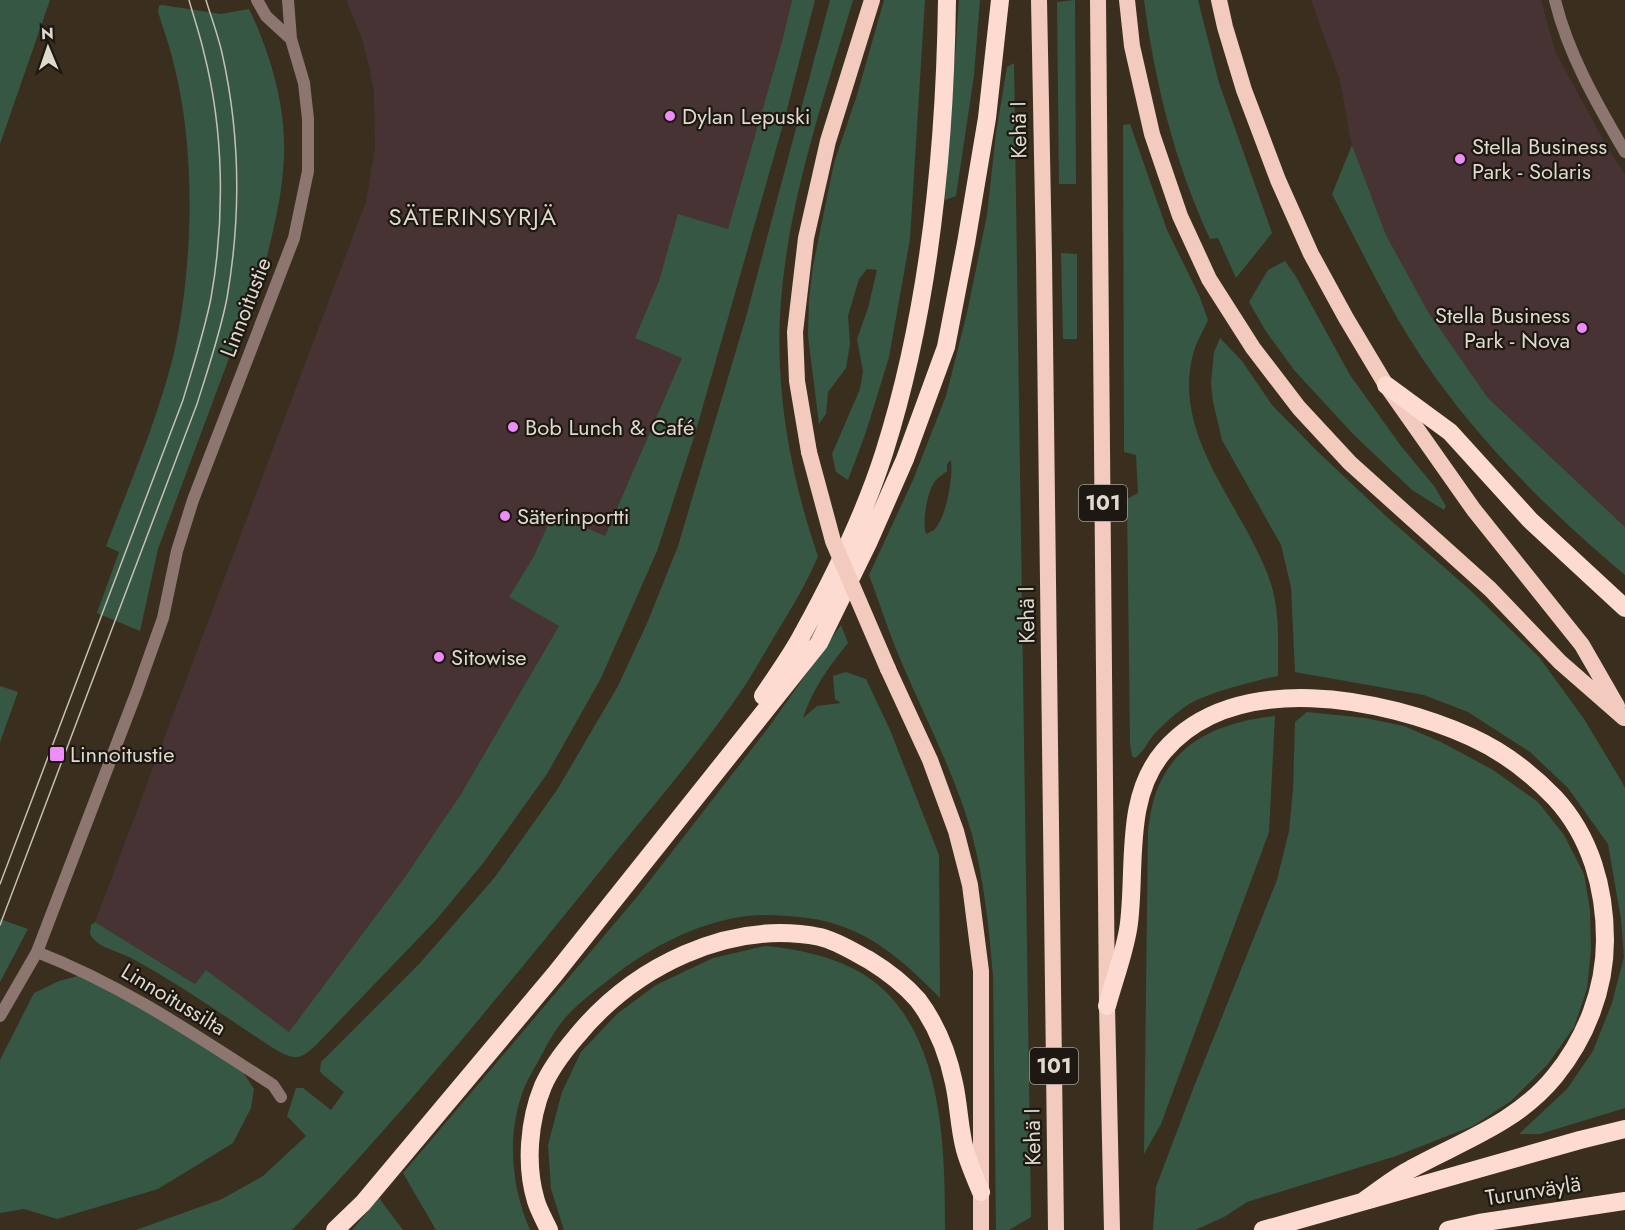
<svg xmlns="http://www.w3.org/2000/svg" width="1625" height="1230" font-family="Jost,sans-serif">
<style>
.commercial{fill:#473334}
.green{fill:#365744;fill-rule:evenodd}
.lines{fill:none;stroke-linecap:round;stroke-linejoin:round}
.minor{stroke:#8d766f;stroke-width:12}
.tertiary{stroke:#8d766f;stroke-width:12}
.trunk{stroke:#f3cabe;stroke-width:16}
.motorway{stroke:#fddbd0;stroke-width:18}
.tram{stroke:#c6c0b4;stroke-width:1.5}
.trunk-bridge{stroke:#f3cabe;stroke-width:16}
.poi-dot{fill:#ee8cf9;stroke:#1d1811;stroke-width:2}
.labels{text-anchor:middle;stroke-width:4.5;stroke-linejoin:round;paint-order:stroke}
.shield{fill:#1d1811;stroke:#a59f95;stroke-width:1.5}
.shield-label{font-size:21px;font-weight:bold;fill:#dfd9ce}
.poi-label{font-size:22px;fill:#dfd9ce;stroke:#1d1811;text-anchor:start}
.street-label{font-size:22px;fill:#dfd9ce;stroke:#1d1811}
.neighbourhood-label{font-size:24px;letter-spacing:1.5px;fill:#dfd9ce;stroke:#1d1811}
</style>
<rect width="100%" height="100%" fill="#3a2f1e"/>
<path class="commercial" d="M 346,0 L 792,0 L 782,42 L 728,229 L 682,358 L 605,536 L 559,626 L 461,794 L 405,877 L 289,1032 L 206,971 L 196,984 L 95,922 L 366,202 L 375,148 L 374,93 L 369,66 L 361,36 Z
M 1311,0 L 1541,0 L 1555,51 L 1602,138 L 1625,175 L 1625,527 L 1488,398 L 1427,312 L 1386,235 L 1351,142 L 1340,80 Z"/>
<path class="green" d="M 0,0 L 50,0 L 0,144 Z
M 792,0 L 815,0 L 784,121 L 695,434 L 657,551 L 601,678 L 547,774 L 484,862 L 436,920 L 318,1043 C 300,1061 295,1061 273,1048 C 227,1018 181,985 133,959 C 119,951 97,948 90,934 L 91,925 L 95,922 L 195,984 L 206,970 L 289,1032 L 405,877 L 461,794 L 559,626 L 509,597 L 534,556 L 553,514 L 605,536 L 682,358 L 635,338 L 659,281 L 678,214 L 728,229 L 782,42 Z
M 830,0 L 853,0 C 824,98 789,198 781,301 C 774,387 790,475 818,556 C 807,583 792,607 777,632 C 766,650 756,669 744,687 C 705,745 658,800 613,855 C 510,983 406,1111 292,1230 L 136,1230 L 222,1199 L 263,1176 L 306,1136 L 287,1116 L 296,1088 L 303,1088 L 331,1110 L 344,1092 L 322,1074 L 320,1071 L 321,1062 L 420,963 L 495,877 L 557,790 L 618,686 L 648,621 L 678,546 L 746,317 Z
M 884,0 L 925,0 L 910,239 L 889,357 L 866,432 L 848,480 L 836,472 L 832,454 L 860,389 L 863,371 L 857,339 L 868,308 L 877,270 L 867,269 L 859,279 L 848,316 L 850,344 L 846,368 L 828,392 L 826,414 L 819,424 L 808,336 L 809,299 L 813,266 L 834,163 L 857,95 Z
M 959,0 L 980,0 L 974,75 L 956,196 L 945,200 Z
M 1075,0 L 1076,184 L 1059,184 L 1057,2 Z
M 1144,0 L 1198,0 L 1219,83 L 1272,233 L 1236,278 L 1218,238 L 1210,239 C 1175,163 1155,84 1144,0 Z
M 162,5 L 221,14 L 249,9 C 272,57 289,115 283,170 C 281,199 274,227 267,256 L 158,549 L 140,631 L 97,613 L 119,552 L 106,546 C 130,483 158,419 174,353 C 193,268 196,154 175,69 C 171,50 164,31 158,12 L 159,6 Z
M 1014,63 L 1031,1217 L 1009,1230 L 996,1230 L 993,976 C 989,928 984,878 971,831 C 954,772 925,718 901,661 C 889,633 880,604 869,575 L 913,480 L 946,396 L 967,313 L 987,215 L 996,133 L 1007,67 ZM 951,460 C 953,476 947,517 934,530 C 934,530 926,534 926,534 C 922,522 927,492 935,481 C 938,478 943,474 947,471 L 947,464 Z
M 1130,124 L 1167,230 L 1199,295 L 1208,320 C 1203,331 1196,343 1193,354 C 1171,439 1246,508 1271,584 C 1280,612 1278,646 1278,676 C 1254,681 1206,693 1186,706 C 1176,713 1167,721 1158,730 C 1149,738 1145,751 1135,758 L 1132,756 L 1130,744 L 1127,499 L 1138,493 L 1136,455 L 1124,452 L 1123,125 Z
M 1352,145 L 1386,235 L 1428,312 L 1488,398 L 1625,527 L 1625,575 C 1551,513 1476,439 1422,358 C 1388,307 1361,249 1332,194 Z
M 1061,253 L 1077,254 L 1077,339 L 1063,339 Z
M 1285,261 L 1295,275 L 1350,375 L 1401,446 L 1434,486 L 1446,506 L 1444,510 L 1412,490 L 1353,434 L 1294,370 L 1265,330 L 1249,302 L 1268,270 Z
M 1220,338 L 1242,361 L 1272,405 L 1317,451 L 1388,518 L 1470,590 L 1539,657 L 1584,719 L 1622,782 L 1625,788 L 1625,1108 L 1540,1134 L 1519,1134 L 1567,1089 L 1593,1051 L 1612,1003 L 1624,957 L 1621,919 L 1608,844 L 1568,788 L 1530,752 L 1468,712 L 1424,695 L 1295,672 L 1291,587 L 1281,545 L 1222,440 L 1213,402 L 1211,383 L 1214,352 Z
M 841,625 L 848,643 C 829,666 812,690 803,718 L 817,706 L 841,703 L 835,699 L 833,676 L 846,672 L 866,679 L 890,730 L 939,855 L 940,998 C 902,959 864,925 807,918 C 784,915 757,913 734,918 C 693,926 654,946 620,971 C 601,986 581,1000 565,1018 C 555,1030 548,1043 541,1056 C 534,1069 525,1083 521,1097 C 507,1140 512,1189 530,1230 L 436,1230 L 403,1173 L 637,897 L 768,728 Z
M 0,686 L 18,692 L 0,742 Z
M 1307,712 L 1365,718 L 1404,726 L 1441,742 L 1493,770 L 1538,802 L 1564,835 L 1584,874 L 1590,910 L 1591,949 L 1587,989 L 1574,1027 L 1548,1064 L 1511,1101 L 1473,1126 L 1396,1156 L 1247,1202 L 1224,1217 L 1195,1230 L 1153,1230 L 1156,1187 L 1193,1089 L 1277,880 L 1289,831 L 1293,789 L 1295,722 Z
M 1275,716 L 1269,832 L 1161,1124 L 1144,1154 L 1148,830 C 1150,817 1152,802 1157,790 C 1177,738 1225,722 1275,716 Z
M 0,919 L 28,929 L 0,982 Z
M 765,946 C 808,950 855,961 886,992 C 944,1050 945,1154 945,1230 L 564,1230 L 551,1189 L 548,1145 L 562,1092 L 581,1052 L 617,1014 L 656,985 L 713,958 Z
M 82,975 L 128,999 L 241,1069 L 254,1089 L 251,1108 L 233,1143 L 158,1189 L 57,1219 L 24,1209 L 0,1213 L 0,1060 L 34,993 L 59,981 Z
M 379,1198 L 403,1230 L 352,1230 Z"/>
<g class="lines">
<path class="minor" d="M 1555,0 C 1568,54 1597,104 1625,152
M 37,952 C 124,986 195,1035 273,1085 L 281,1097"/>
<path class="tertiary" d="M 257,0 L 266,16 L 291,39
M 0,1016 L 37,952 L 137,691 L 163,618 L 177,551 L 193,500 L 294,238 L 308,171 L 308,119 L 304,83 L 291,39 L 288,0"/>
<path class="trunk" d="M 1039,0 L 1044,257 L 1056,1230
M 1098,0 L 1107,1006 L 1112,1230
M 1127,0 L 1132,46 L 1152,134 L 1180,216 L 1209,279 L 1253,348 L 1299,408 L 1350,463 L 1490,589 L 1560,662 L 1624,718
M 1219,0 L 1225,27 L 1244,90 L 1278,180 L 1311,254 L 1346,318 L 1386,385 L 1474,510 L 1582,645 L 1617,706
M 809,452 L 797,381 L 795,332 L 806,238 L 828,141 L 872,0
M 888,669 L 930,760 L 956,831 L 970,885 L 981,971 L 981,1230"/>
<path class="motorway" d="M 1386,385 L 1450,432 L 1530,520 L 1625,608
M 763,696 C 776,676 791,656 802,635 C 834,577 864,516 884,453 C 929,311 945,149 947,0
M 1107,1006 C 1114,980 1126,949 1129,923 C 1136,866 1124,797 1164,751 C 1235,668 1384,698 1471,737 C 1502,751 1531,773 1555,798 C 1591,837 1605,889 1605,940 C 1605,989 1586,1038 1555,1076 C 1517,1123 1462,1141 1411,1169 C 1395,1177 1381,1189 1365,1200
M 335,1230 L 363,1203 L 555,974 L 819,643 L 869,541 L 905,459 L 946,347 L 966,243 L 987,118 L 1000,0
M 549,1230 C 545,1221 539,1211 536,1201 C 525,1165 529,1120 543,1086 C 551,1068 564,1051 576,1037 C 633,967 729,919 820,937 C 837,941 854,952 869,960 C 887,971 904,984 918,1000 C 936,1024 948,1054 954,1083 C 959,1105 959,1128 965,1150 C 969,1164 975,1178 981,1192
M 1263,1230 L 1580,1140 L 1625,1129
M 1448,1230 L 1479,1223 L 1625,1201"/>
<path class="tram" d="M 0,884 L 183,400 C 193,366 204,333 211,298 C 225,219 224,131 204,53 C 200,35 194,18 189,0
M 0,925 L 197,404 C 208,369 220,334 227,298 C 241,217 240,133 222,53 C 218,35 211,17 206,0"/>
<path class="trunk-bridge" d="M 809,452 L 833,541 L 888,669"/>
</g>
<g class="poi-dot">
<circle cx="670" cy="116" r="6"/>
<circle cx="1460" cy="159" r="6"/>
<circle cx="1582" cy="328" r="6"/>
<circle cx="513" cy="427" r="6"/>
<circle cx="505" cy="516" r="6"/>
<circle cx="439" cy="657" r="6"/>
<rect x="49" y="746" width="16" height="16" rx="3"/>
</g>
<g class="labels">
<g class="shield">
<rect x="1079" y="485" width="48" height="36" rx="4.5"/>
<rect x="1030" y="1048" width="48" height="36" rx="4.5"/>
</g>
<g class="shield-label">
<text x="1103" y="510">101</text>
<text x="1054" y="1073">101</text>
</g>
<g class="poi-label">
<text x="682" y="124">Dylan Lepuski</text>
<text x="1472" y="154">Stella Business<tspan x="1472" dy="25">Park - Solaris</tspan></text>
<text x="1570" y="323" text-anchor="end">Stella Business<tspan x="1570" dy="25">Park - Nova</tspan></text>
<text x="525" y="435">Bob Lunch &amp; Café</text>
<text x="517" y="524">Säterinportti</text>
<text x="451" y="665">Sitowise</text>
<text x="70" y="762">Linnoitustie</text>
</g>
<g class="street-label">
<text transform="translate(1018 130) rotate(-91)" y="8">Kehä I</text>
<text transform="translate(245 307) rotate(-69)" y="8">Linnoitustie</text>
<text transform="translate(1026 615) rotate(-91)" y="8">Kehä I</text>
<text transform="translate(174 999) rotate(31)" y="8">Linnoitussilta</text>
<text transform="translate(1032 1137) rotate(-91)" y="8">Kehä I</text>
<text transform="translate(1533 1190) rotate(-9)" y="8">Turunväylä</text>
</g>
<g class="neighbourhood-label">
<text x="473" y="225">SÄTERINSYRJÄ</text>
</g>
</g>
<g transform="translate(48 48) rotate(358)" stroke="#1d1811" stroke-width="4.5" paint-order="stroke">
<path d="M0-4.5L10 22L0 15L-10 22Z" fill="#dfd9ce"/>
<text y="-9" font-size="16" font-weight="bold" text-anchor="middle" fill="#dfd9ce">N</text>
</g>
</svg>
